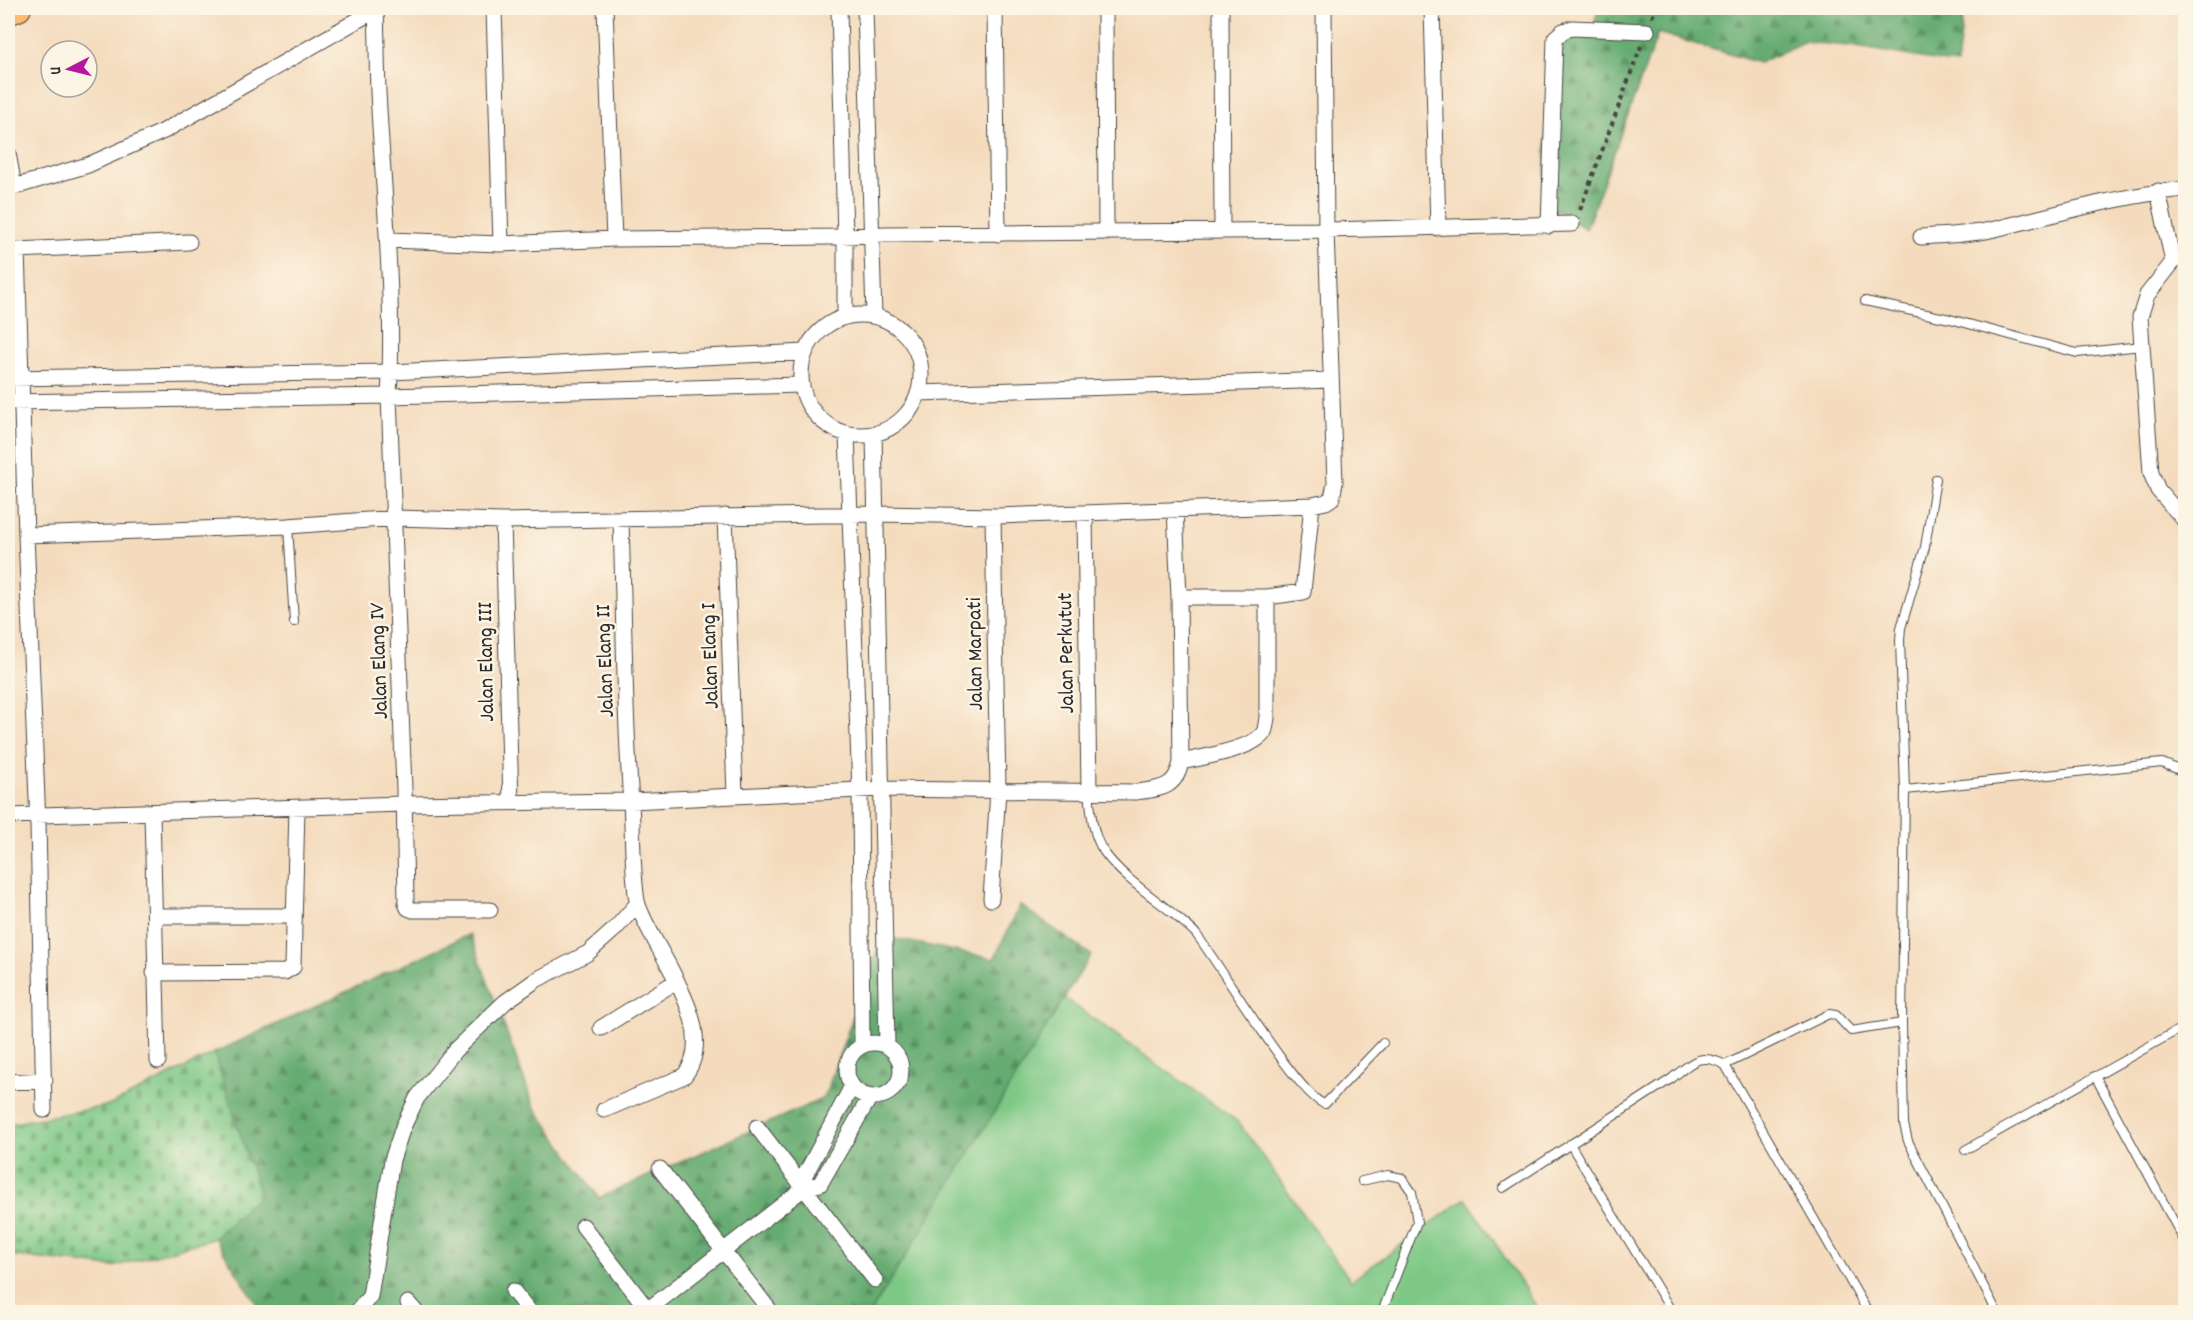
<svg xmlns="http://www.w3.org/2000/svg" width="2193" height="1320" font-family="Dekko,sans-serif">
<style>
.green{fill:#7dc885;stroke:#547a58;stroke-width:1.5}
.forest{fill:url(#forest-firs);stroke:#486c4e;stroke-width:1.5}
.cemetery{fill:url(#cemetery-stones);stroke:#547a58;stroke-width:1.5}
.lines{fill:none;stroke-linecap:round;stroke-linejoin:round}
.lane-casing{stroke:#494541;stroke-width:10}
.street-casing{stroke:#494541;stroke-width:17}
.primary-casing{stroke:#494541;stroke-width:28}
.path{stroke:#494541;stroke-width:4;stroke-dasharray:4.5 4.5;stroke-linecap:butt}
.lane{stroke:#fff;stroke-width:8}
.street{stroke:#fff;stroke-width:15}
.primary{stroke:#fdbc70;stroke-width:26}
.labels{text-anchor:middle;stroke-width:5;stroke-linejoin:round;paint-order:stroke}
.street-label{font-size:22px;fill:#2b2b2b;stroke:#fcf5e5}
</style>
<defs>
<pattern id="forest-firs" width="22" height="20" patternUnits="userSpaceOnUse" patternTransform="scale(1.5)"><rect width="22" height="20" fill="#66ac72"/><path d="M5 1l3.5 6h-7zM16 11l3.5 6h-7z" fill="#548c5e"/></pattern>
<pattern id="cemetery-stones" width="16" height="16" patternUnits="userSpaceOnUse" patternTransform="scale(1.5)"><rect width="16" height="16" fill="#7dc885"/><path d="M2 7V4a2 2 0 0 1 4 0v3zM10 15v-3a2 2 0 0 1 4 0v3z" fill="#67a36d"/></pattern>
</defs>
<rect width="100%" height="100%" fill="#fcf5e5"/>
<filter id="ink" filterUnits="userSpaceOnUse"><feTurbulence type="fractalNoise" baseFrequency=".0167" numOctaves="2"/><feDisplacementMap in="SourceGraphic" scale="12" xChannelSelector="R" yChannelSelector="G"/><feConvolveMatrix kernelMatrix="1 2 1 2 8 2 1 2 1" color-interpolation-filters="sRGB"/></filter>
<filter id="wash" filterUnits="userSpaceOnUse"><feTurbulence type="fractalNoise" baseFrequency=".008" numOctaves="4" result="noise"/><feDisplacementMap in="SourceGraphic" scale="24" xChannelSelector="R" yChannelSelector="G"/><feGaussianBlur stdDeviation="1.35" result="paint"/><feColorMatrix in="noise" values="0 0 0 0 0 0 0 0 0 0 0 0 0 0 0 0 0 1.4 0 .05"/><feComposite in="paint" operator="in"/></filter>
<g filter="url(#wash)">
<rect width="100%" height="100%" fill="#f4dbbd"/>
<path class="green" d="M 1063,997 L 1238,1122 L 1351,1281 L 1466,1198 L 1540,1312 L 871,1312 Z"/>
<path class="forest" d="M 1598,8 L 1964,8 L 1957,64 L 1851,46 L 1803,42 L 1759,63 L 1658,33 L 1586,229 L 1544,202 L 1551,37 L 1593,31 Z
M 1020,905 L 1091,955 L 871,1312 L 262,1312 L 215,1238 L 260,1195 L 214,1053 L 470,934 L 534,1106 L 599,1198 L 824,1098 L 882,936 L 994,959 Z"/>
<path class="cemetery" d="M 214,1053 L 260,1195 L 215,1238 L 113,1267 L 8,1255 L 8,1124 L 111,1105 Z"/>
</g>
<g filter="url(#ink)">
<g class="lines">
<g class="lane-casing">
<path id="lane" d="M 1865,301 L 1950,319 L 2077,353 L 2141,346
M 1936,479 L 1925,547 L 1901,628 L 1900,640 L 1905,790 L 1902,1023 L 1904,1124 L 1908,1141 L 1997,1312
M 288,526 L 294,622
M 1905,790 L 2162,763 L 2182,771 L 2186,774
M 1089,791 C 1091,811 1092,835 1104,852 C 1121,876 1153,897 1176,916 C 1182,922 1191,928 1196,934 C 1219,963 1299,1098 1325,1104 L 1383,1043
M 1725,1065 L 1868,1312
M 2095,1076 L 2186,1244
M 1570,1144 L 1672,1312
M 1965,1150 L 2185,1026
M 1362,1181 L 1388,1175 L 1402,1178 L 1412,1192 L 1417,1222 L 1382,1312
M 1503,1188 L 1671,1079 C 1691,1063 1700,1051 1725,1065 L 1829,1014 L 1836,1015 L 1851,1031 L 1902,1023"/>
</g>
<g class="street-casing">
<path id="street" d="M 376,8 C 377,36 377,63 378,91 C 383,192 395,295 389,396 L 404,789 L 406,903 L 408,908 L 413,910 L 490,910
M 494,8 L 501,244
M 605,8 L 614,239
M 839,8 L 845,237 L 845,316
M 865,8 L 874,316
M 995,8 L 998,234
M 1105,8 L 1106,233
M 1221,8 L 1222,231
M 1432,8 L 1438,228
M 8,153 L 14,187 L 88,165 L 164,131 L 379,8
M 2158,191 L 2173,262 L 2147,295 L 2140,317 L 2151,473 L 2158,490 L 2186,522
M 1549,226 L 1555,38 L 1563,31 L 1572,28 L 1647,31
M 1921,237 C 1945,235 1971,235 1995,229 C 2058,214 2120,195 2186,189
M 388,240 L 501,244 L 614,239 L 831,237 L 885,234 L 1326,230 L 1572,224
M801 375a60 60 0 1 1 120 0a60 60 0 1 1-120 0Z
M 8,378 L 391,372 L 805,352
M 918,393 L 1331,380
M 8,402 L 389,396 L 802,385
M 847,434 L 860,791 L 862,1045
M 874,434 L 887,1045
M 1085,515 L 1089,791
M 725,516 L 735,795
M 503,521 L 511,802
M 26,535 L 288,526 L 395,518 L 503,521 L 875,514 L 998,516 L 1312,505 L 1326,502 L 1332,498 L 1335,483 L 1326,230 L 1324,8
M 1179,597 L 1267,597 L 1303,592 L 1312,505
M 1181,762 C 1199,758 1255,749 1264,732 C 1266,728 1266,722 1267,718 L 1267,597
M 152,812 L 158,1061
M 8,816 L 404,804 L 631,801 L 881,789 L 1136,792 C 1159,789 1176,789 1181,762 L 1179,597 L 1175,509
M 991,899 L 998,790 L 993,516
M 155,916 L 294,916
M 154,973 L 285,972 L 293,967 L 297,808
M 601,1028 L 677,981
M847 1070a27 27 0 1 1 54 0a27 27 0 1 1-54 0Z
M 8,1082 L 45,1080
M 44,1110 L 38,823 L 26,535 L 17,250 L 189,242
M 604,1110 L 684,1076 C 710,1044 686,998 669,966 C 661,951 640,916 637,901 C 632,869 633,834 631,802 C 624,708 624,614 621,520
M 757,1127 L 875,1280
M 660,1169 L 771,1312
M 804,1188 L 805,1175 L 852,1086
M 583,1226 L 648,1310
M 513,1291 L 530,1312
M 408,1303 L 416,1312
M 357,1312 L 370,1296 L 392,1160 L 403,1127 L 417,1098 L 455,1050 L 505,1002 L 536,980 L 588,953 L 615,929 L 637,904
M 645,1312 L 804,1188 L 820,1184 L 870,1097"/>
</g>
<g class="primary-casing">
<path id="primary" d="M 8,12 L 18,8"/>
</g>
<path class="path" d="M 1652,17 L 1656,8
M 1580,210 L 1641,46"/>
<use href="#lane" class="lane"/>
<use href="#street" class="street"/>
<use href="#primary" class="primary"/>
</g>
</g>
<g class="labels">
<g class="street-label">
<text transform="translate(1064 653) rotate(-91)" y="8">Jalan Perkutut</text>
<text transform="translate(973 654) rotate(-91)" y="8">Jalan Marpati</text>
<text transform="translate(708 656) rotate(-92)" y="8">Jalan Elang I</text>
<text transform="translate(377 661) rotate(-92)" y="8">Jalan Elang IV</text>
<text transform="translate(603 661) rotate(-92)" y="8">Jalan Elang II</text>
<text transform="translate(484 662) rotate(-91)" y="8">Jalan Elang III</text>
</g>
</g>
<rect width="2193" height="1320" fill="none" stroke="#fcf5e5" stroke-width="30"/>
<g transform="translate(69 69) rotate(263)"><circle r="28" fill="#fcf5e5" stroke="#a8a49b" stroke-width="1.5"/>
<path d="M0-4.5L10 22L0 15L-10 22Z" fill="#b5179e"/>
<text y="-9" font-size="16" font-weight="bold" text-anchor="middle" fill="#2b2b2b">U</text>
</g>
</svg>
